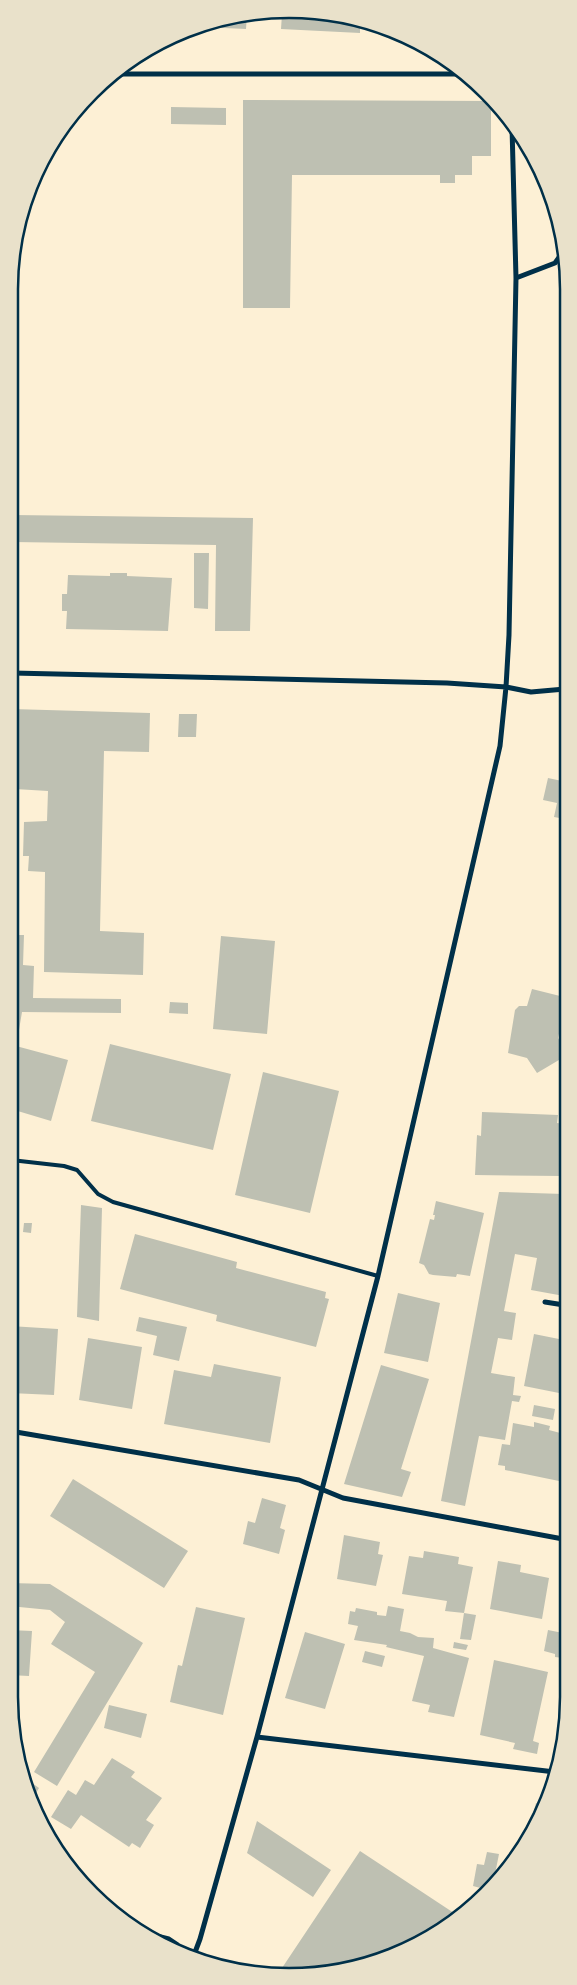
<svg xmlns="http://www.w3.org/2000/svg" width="577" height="1985" font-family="'Varela Round',sans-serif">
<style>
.building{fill:#bec0b2}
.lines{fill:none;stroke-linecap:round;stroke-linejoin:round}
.path{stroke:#003049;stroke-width:3}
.service{stroke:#003049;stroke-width:4}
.minor{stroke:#003049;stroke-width:5}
.rim{fill:none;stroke:#003049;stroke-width:2.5}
</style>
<rect width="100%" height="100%" fill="#fdf0d5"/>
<path class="building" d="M 234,14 L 247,14 L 246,29 L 202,27 Z
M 282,14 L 343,14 L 360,20 L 360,33 L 281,29 Z
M 243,100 L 491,101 L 491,156 L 472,156 L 472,175 L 455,175 L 455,183 L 440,183 L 440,175 L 292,175 L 290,308 L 243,308 Z
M 171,107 L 226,108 L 226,125 L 171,124 Z
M 13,515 L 253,518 L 250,631 L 215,631 L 216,545 L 13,542 Z
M 194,553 L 209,553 L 208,609 L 194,608 Z
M 561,564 L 565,564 L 565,592 L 560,592 Z
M 110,573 L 127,573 L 127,576 L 172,578 L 168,631 L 66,629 L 67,611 L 62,611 L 62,594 L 67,594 L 68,575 L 110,576 Z
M 565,600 L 565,615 L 559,608 Z
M 12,709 L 150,713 L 149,752 L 104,751 L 100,931 L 144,933 L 143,975 L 44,972 L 45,872 L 28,871 L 29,856 L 23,856 L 24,822 L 47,821 L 48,791 L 15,789 L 15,785 L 12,785 Z
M 179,714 L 197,714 L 196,737 L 178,737 Z
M 564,773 L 565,773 L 565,819 L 554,817 L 557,803 L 543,800 L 548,778 L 562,781 Z
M 12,883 L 14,883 L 14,935 L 24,935 L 23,965 L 34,966 L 33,998 L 121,999 L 121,1013 L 22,1012 L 18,1036 L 11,1035 Z
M 221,936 L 275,941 L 267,1034 L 213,1029 Z
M 532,989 L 564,997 L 564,1012 L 558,1038 L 564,1048 L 564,1057 L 537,1073 L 527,1058 L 508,1053 L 515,1010 L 519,1006 L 527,1006 Z
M 170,1002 L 188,1003 L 188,1014 L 169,1013 Z
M 110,1044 L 231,1074 L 213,1150 L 91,1121 Z
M 16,1046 L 68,1060 L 51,1121 L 11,1109 L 11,1063 Z
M 263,1072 L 339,1091 L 310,1213 L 235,1195 Z
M 482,1112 L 558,1115 L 557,1123 L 564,1124 L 563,1176 L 475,1175 L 477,1135 L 481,1136 Z
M 499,1192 L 564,1194 L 564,1296 L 531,1290 L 537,1258 L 515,1254 L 504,1311 L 516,1313 L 512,1340 L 498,1338 L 491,1373 L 515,1377 L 513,1395 L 521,1396 L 519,1402 L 512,1401 L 505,1440 L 479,1436 L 465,1506 L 441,1501 Z
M 436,1201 L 484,1213 L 470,1276 L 457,1274 L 456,1277 L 433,1275 L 429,1274 L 424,1265 L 419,1263 L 430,1219 L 434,1220 L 435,1215 L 433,1215 Z
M 81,1205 L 102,1208 L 99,1321 L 77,1317 Z
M 24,1223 L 32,1223 L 31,1233 L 23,1232 Z
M 135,1234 L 237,1262 L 236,1268 L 326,1292 L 325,1298 L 329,1299 L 316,1347 L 216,1321 L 217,1315 L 120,1289 Z
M 10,1280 L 14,1280 L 14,1317 L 10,1317 Z
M 398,1293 L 440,1303 L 428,1362 L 384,1353 Z
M 139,1317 L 187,1327 L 179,1361 L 153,1355 L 157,1336 L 136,1331 Z
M 10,1326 L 58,1329 L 54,1395 L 10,1393 Z
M 534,1334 L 564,1340 L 564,1394 L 524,1386 Z
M 88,1338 L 142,1347 L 132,1409 L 79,1400 Z
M 214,1364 L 281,1377 L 270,1443 L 164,1424 L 174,1370 L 211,1377 Z
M 381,1365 L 429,1379 L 401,1469 L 411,1472 L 402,1497 L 344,1484 Z
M 534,1405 L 555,1409 L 553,1420 L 532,1416 Z
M 534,1422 L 550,1426 L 549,1430 L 564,1434 L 564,1456 L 559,1481 L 505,1470 L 505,1466 L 498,1465 L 502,1444 L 510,1445 L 513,1423 L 534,1427 Z
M 73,1479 L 188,1551 L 164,1588 L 50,1516 Z
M 262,1498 L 286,1505 L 280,1528 L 285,1530 L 279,1554 L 243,1544 L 248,1521 L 255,1523 Z
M 344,1535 L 380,1542 L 378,1554 L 383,1555 L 376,1586 L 337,1579 Z
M 424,1551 L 459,1557 L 458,1564 L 473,1567 L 464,1613 L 476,1615 L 471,1640 L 460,1639 L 464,1613 L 445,1611 L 447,1601 L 402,1594 L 409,1556 L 423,1558 Z
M 498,1561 L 521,1565 L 520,1572 L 549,1578 L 542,1619 L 490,1609 Z
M 9,1583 L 50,1584 L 143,1643 L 57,1786 L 34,1772 L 95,1672 L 51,1644 L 65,1622 L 50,1610 L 9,1606 Z
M 388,1606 L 404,1609 L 400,1631 L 410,1633 L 418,1637 L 434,1638 L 433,1648 L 469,1658 L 454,1717 L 428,1712 L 430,1705 L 412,1701 L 424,1656 L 386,1647 L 387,1645 L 354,1640 L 358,1626 L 348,1624 L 350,1611 L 355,1612 L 356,1608 L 377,1612 L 377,1615 L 386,1616 Z
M 196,1607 L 245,1618 L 223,1715 L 170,1702 L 178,1665 L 182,1666 Z
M 9,1630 L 32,1631 L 29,1676 L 9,1675 Z
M 548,1630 L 563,1633 L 563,1658 L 555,1657 L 555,1654 L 544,1651 Z
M 305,1632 L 345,1644 L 325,1709 L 285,1698 Z
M 454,1642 L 468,1645 L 466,1650 L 453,1648 Z
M 365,1651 L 385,1656 L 382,1667 L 362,1662 Z
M 494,1660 L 548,1672 L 533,1741 L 539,1743 L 537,1754 L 513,1749 L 515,1743 L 480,1735 Z
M 109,1705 L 147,1714 L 141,1738 L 104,1728 Z
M 112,1758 L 135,1772 L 131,1777 L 162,1798 L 146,1820 L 154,1825 L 140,1848 L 132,1843 L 129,1847 L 81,1815 L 71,1829 L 51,1817 L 68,1790 L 76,1795 L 85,1780 L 94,1785 Z
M 25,1778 L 39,1788 L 30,1803 Z
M 536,1803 L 542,1805 L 531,1837 L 517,1853 L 519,1842 L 525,1843 Z
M 257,1821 L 331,1870 L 313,1897 L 247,1853 Z
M 360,1851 L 460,1917 L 361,1967 L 279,1975 L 278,1974 Z
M 487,1852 L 499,1854 L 494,1879 L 484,1889 L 473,1886 L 477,1864 L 484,1865 Z"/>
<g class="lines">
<path class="path" d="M 145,1932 L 169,1938 L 178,1944"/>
<path class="service" d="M 11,1160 L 64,1166 L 77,1170 L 98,1194 L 113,1202 L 378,1276"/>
<path class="minor" d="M 115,74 L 463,74
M 516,278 L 555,263 L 565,249
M 12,673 L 447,683 L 506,687 L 531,692 L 565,689
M 545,1302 L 564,1305
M 10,1431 L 299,1480 L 343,1498 L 563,1539
M 257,1737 L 555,1772
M 194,1955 L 200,1939 L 257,1737 L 378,1276 L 500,746 L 506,687 L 509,635 L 516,278 L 512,127"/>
</g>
<path d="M0 0H577V1985H0ZM289 18H289A271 271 0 0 1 560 289V1697A271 271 0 0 1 289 1968H289A271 271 0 0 1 18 1697V289A271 271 0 0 1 289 18Z" fill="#e9e1ca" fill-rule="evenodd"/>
<path class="rim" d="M289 18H289A271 271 0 0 1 560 289V1697A271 271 0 0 1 289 1968H289A271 271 0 0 1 18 1697V289A271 271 0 0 1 289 18Z"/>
</svg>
